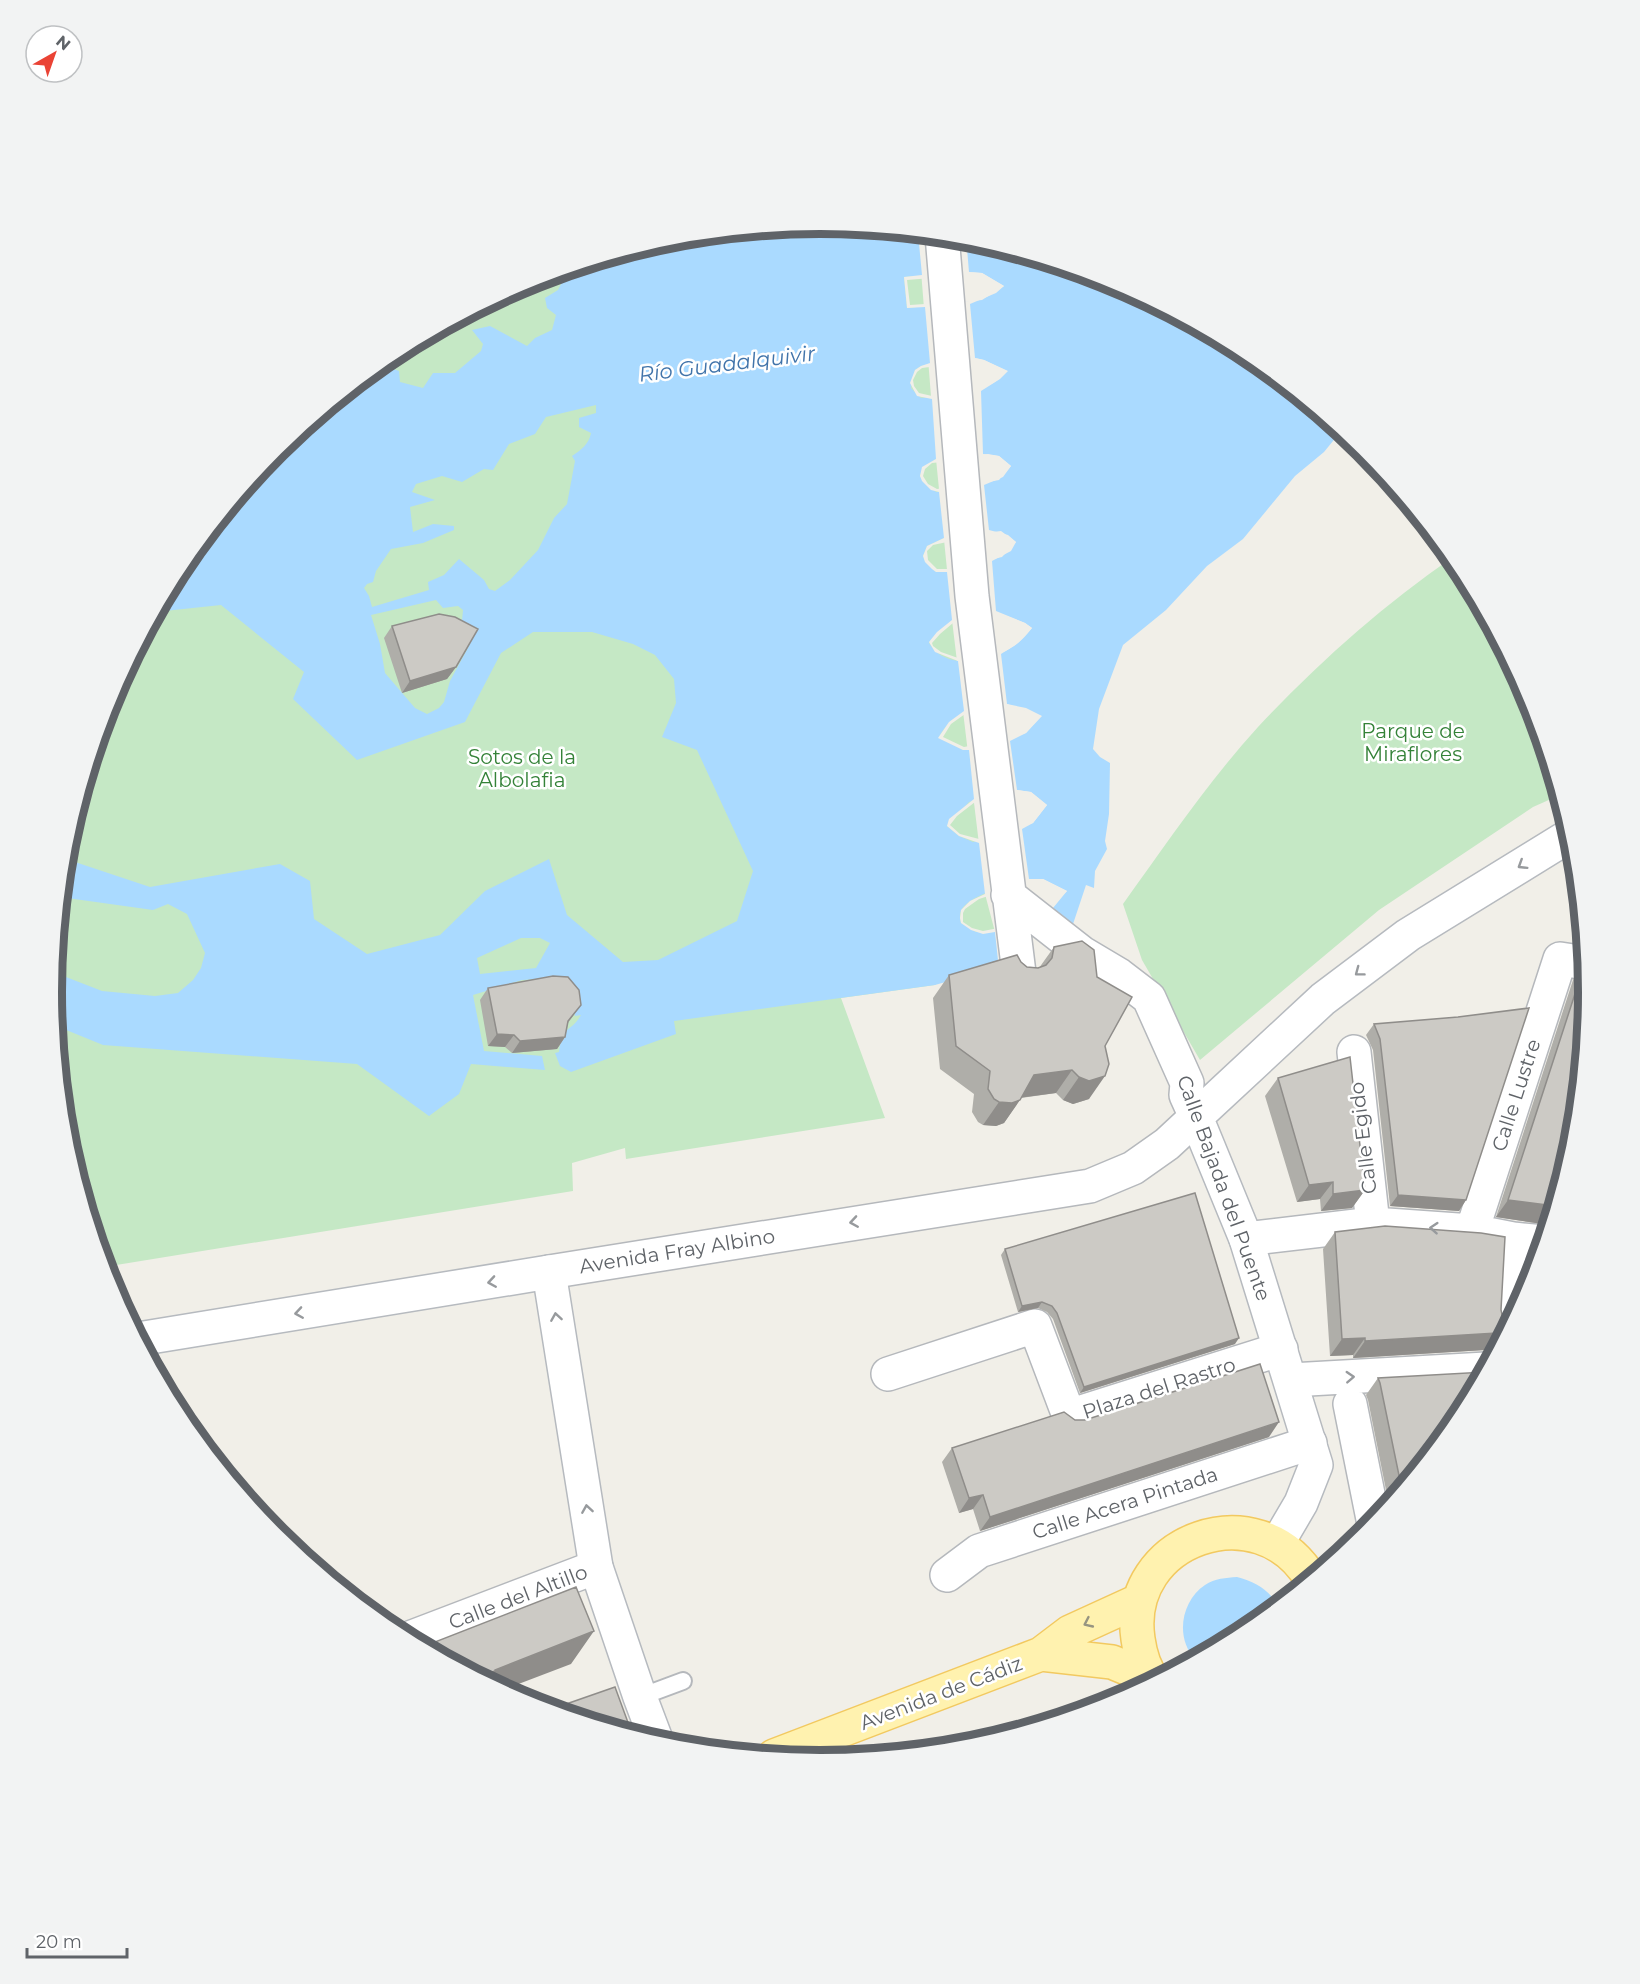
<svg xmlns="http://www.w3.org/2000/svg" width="1640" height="1984" font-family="Montserrat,sans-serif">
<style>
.green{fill:#c5e8c5}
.water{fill:#aadaff;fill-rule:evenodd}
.pier{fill:#f1efe8;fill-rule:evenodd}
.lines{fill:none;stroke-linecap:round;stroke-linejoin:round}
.lane-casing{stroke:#b5b8bc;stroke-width:20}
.street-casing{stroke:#b5b8bc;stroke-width:36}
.secondary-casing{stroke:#b6babf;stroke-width:36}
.primary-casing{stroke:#f2c960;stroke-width:36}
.lane{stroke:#fff;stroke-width:16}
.street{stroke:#fff;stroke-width:33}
.secondary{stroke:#fff;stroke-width:33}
.primary{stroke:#fff2af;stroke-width:33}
.wall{fill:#afaea9}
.shaded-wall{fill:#8f8d8a}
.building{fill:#cccac5;stroke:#8f8d8a;stroke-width:1.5}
.oneway{stroke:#979a9d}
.oneway2{stroke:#979581}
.labels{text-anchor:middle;stroke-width:5;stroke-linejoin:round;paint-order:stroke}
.park-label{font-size:20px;fill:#348238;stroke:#fff}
.street-label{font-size:20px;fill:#5f6368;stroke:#fff}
.water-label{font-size:21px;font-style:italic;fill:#4174aa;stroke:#fff}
.rim{fill:none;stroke:#5f6368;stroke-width:8}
</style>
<rect width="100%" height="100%" fill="#f1efe8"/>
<path class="green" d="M 820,223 L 918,233 L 936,459 L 952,620 L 985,894 L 995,932 L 935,985 L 841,998 L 885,1118 L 626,1159 L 625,1148 L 572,1163 L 573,1191 L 104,1267 L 66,1142 L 51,992 L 66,842 L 110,697 L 181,564 L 276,448 L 393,352 L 526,281 L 670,238 Z
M 1453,557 L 1460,565 L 1531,698 L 1560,795 L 1533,807 L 1379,910 L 1200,1060 L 1142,960 L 1123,904 C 1166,844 1208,782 1258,727 C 1317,664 1382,606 1453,557 Z"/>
<path class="water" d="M 820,223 L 970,238 L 1115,282 L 1248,353 L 1342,430 L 1324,452 L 1295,476 L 1243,539 L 1207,566 L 1166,610 L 1123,645 L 1099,709 L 1093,749 L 1100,757 L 1110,763 L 1109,814 L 1105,841 L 1107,849 L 1095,871 L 1094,888 L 1086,885 L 1073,924 L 1035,950 L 998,967 L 935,985 L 674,1021 L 676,1034 L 571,1072 L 560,1066 L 555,1053 L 559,1052 C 563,1023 569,1035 581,1015 L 575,1016 L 572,1002 L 538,979 L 522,980 L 473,995 L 484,1051 L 542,1056 L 545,1070 L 471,1064 L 459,1094 L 429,1116 L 357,1064 L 103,1045 L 54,1025 L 51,992 L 53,972 L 102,991 L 155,996 L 178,993 L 193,980 L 201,968 L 205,953 L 187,914 L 168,904 L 153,910 L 60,897 L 64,864 L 75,862 L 150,887 L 280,864 L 310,881 L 314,919 L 367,954 L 440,935 L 485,891 L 549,859 L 567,915 L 623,962 L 658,960 L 737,921 L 753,871 L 697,750 L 662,737 L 676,703 L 674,679 L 655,655 L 633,644 L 592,632 L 533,632 L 501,653 L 465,722 L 357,760 L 293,699 L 304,672 L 221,605 L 155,612 L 181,564 L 276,448 L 379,364 L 399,371 L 400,382 L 423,388 L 433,373 L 455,373 L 481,351 L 483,344 L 472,330 L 490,326 L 527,346 L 535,338 L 552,330 L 556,315 L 547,308 L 545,298 L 558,290 L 569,269 L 670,238 ZM 968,272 L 982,273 L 1004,286 L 982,300 L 907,308 L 904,277 ZM 975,358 L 984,360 L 1007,371 C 986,396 952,394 921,398 L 911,388 L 915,370 L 921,366 ZM 596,405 L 596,413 L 579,418 L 579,427 L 591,433 C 589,444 581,450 572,456 L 575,461 L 567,504 L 554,518 L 538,550 L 510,580 L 495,591 L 489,589 L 484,580 L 459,559 L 444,575 L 428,582 L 429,590 L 372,607 L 369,596 L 364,588 L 367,584 L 373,582 L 376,571 L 391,549 L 423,543 L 454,530 L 454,526 L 433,524 L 413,532 L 410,507 L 435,500 L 412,492 L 416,484 L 442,476 L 462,482 L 484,469 L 493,470 L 509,444 L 535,434 L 546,417 ZM 988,454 L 999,456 L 1011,466 L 999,480 L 936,492 L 920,476 L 923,467 L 936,459 ZM 1001,531 L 1016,542 L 1002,557 L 936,572 L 923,556 L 927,546 L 944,538 ZM 436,600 L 443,608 L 458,606 L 463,610 L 462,621 L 470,644 L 450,681 L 444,702 L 439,708 L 427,714 L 415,708 L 385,673 L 380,644 L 371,615 ZM 996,612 L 1025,623 L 1032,628 C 1010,657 991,656 958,661 C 945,659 936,654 929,643 C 950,615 965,618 996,612 ZM 1007,704 L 1041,716 L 1026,733 L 963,750 L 939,737 C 955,708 976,709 1007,704 ZM 1017,790 L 1031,792 L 1047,805 L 1033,823 L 973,842 L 959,836 L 947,826 L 969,802 ZM 1043,879 L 1067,891 L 1031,925 L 976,932 L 961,923 C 960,918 959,914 962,909 C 973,892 1024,880 1043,879 ZM 521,938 L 540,938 L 550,943 L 536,968 L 480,974 L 477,958 Z
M 1237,1577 C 1255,1582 1269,1589 1278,1606 L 1247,1632 L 1195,1659 C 1175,1638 1181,1601 1205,1585 C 1215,1578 1226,1578 1237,1577 Z"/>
<path class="pier" d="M 918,233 L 966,237 L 969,272 L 982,273 L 1004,286 L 996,293 L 970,304 L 975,358 L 984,360 L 1008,371 L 1000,379 L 981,391 L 983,454 L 999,456 L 1011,466 L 1003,477 L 984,485 L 989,530 L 1008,535 L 1016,542 L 1011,551 L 992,561 L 996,611 L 1025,623 L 1032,628 L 1018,643 L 1001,654 L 1007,704 L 1026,708 L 1042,716 L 1026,733 L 1010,741 L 1017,790 L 1031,792 L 1047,805 L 1033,823 L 1022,829 L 1029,879 L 1043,879 L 1067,891 L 1053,908 L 1074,927 L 1034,954 L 999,970 L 995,932 L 983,934 L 971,930 L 961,923 L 960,918 L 961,910 L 970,901 L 985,894 L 979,843 L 959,836 L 947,826 L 949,819 L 974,799 L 969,750 L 963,750 L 938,738 L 949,722 L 964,711 L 958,661 L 935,652 L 929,642 L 937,632 L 952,620 L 947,572 L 936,572 L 932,569 L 925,562 L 923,556 L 927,546 L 944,538 L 939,492 L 931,490 L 922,481 L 920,476 L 922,467 L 936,459 L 932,399 L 917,396 L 910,383 L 915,370 L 921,366 L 930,363 L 925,307 L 907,308 L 904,277 L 922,275 ZM 968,275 L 981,276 L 999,286 L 981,298 L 969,301 L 910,305 L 907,280 ZM 975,361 L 1003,372 L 998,377 L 980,388 L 932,396 L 919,393 L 914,386 L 913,380 L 917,372 L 922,368 ZM 988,457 L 998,459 L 1007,466 L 1001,475 L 984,482 L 937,489 L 928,484 L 923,476 L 925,469 L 932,463 ZM 989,533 L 1006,537 L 1012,543 L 1008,549 L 991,558 L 947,569 L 937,569 L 928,560 L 927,551 L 933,545 ZM 996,615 L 1028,629 L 1016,641 L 1000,651 L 958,658 L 941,652 L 933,646 L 932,643 L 940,634 L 953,623 ZM 1007,707 L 1025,711 L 1037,717 L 1025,731 L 1009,737 L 969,746 L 964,747 L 943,737 L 951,724 L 965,714 ZM 1018,793 L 1029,795 L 1043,806 L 1031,821 L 1021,826 L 979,839 L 960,834 L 950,825 L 957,816 L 975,802 ZM 1043,882 L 1062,892 L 1051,906 L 1030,922 L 983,931 L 972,928 L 963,922 L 963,913 L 965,909 L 979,899 L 1029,883 Z"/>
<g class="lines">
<g class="lane-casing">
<path id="lane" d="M 640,1697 L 683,1681"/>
</g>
<g class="street-casing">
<path id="street" d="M 942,235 L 972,596 L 1019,973
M 1354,1052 L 1373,1224
M 1472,1231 L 1560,959 L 1586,963
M 1246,1239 L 1373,1224 L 1472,1231 L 1513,1239 L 1544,1242
M 549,1272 L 1090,1186 L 1133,1168 L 1167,1144 L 1196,1117 L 1186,1095 L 1187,1083 L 1149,998 L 1119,975 L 1082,953 L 1008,895
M 1508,1328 L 1513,1239
M 888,1374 L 1035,1326 L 1069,1416 L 1281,1349
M 1291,1380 L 1486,1369
M 1350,1404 L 1374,1524
M 947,1575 L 979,1551 L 1310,1443
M 407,1639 L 596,1567"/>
</g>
<g class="secondary-casing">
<path id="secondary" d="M 138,1339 L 549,1272 L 596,1567 L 640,1697 L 657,1742
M 1277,1544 L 1301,1503 L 1316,1465 L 1246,1239 L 1196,1117 L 1323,999 L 1408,935 L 1572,834"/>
</g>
<g class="primary-casing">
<path id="primary" d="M 1041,1654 L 1112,1662 L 1151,1678
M 1154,1681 C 1145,1670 1140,1653 1138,1639 C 1123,1539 1259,1491 1311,1579
M 774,1756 L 1041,1654 L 1070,1632 L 1140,1600"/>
</g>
<use href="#lane" class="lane"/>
<use href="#street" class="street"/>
<use href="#secondary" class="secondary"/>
<use href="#primary" class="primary"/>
</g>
<path class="wall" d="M 392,626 L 456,667 L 447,679 L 402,693 L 384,638 Z
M 1054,947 L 1105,1046 L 1089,1099 L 1073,1104 L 1063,1100 L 1056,1093 L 1021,1098 L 1004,1123 L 996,1126 L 983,1125 L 978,1122 L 972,1112 L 974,1094 L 940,1069 L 933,998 L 949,975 L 1021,962 L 1027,967 L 1039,968 Z
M 1585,963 L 1574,1142 L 1549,1225 L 1496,1217 L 1573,980 Z
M 488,988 L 581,1005 L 568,1023 L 565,1037 L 557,1049 L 512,1053 L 505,1047 L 488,1046 L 480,1000 Z
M 1374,1024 L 1466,1200 L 1459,1211 L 1390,1206 L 1373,1050 L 1366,1035 Z
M 1278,1078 L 1365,1190 L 1352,1208 L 1321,1211 L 1320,1199 L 1297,1202 L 1265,1096 Z
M 1335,1232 L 1501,1310 L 1503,1319 L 1509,1326 L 1495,1353 L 1485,1350 L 1353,1358 L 1353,1355 L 1330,1356 L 1323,1249 Z
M 1543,1243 L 1544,1243 L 1529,1289 L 1531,1260 Z
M 1005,1249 L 1235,1344 L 1080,1393 L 1053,1319 L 1047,1312 L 1038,1308 L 1018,1312 L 1001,1255 Z
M 1378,1378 L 1459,1420 L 1389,1505 L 1368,1400 L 1366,1395 Z
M 1075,1420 L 1269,1437 L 980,1531 L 973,1509 L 959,1513 L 942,1462 L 952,1448 Z"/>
<path class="shaded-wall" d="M 456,667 L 447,679 L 402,693 L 410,681 Z
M 497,1034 L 514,1035 L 505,1047 L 488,1046 Z
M 565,1037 L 557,1049 L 512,1053 L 520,1041 Z
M 1072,1070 L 1056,1093 L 1018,1098 L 1034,1075 Z
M 1105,1076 L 1089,1099 L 1073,1104 L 1063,1100 L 1079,1077 Z
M 1020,1100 L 1004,1123 L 996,1126 L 983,1125 L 999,1102 Z
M 1333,1182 L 1320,1199 L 1297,1202 L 1309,1185 Z
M 1365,1190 L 1352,1208 L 1321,1211 L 1333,1194 Z
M 1398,1195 L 1466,1200 L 1459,1211 L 1390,1206 Z
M 1508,1200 L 1555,1206 L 1549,1225 L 1496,1217 Z
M 1042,1302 L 1038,1308 L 1018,1312 L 1022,1306 Z
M 1497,1333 L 1504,1335 L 1495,1353 L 1485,1350 L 1353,1358 L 1365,1341 Z
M 1239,1338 L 1235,1344 L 1080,1393 L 1084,1387 Z
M 1365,1338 L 1353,1355 L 1330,1356 L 1342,1339 Z
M 1279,1422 L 1269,1437 L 980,1531 L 990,1517 Z
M 983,1495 L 973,1509 L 959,1513 L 969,1498 Z
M 594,1631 L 571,1664 L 503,1690 L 479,1677 L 495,1670 Z
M 630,1728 L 627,1733 L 621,1731 Z"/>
<path class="building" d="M 439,614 L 455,617 L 478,629 L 456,667 L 410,681 L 392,626 Z
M 1082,941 L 1094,950 L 1097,977 L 1132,997 L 1105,1046 L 1109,1064 L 1105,1076 L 1089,1081 L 1079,1077 L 1072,1070 L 1034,1075 L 1020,1100 L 1012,1103 L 999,1102 L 994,1099 L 988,1089 L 990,1071 L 956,1046 L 949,975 L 1017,955 L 1021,962 L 1027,967 L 1038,968 L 1046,965 L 1052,958 L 1054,947 Z
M 1585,963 L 1586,963 L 1589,992 L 1574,1142 L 1555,1206 L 1508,1200 Z
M 553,976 L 568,977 L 579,990 L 581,1005 L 568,1021 L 565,1037 L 520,1041 L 514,1035 L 497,1034 L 488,988 Z
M 1529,1008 L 1466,1200 L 1398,1195 L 1380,1039 L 1374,1024 L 1458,1017 Z
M 1350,1057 L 1365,1190 L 1333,1194 L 1333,1182 L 1309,1185 L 1278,1078 Z
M 1195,1193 L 1239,1338 L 1084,1387 L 1057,1313 L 1052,1306 L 1042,1302 L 1022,1306 L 1005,1249 Z
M 1385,1226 L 1481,1233 L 1505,1237 L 1501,1310 L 1503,1319 L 1509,1326 L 1504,1335 L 1497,1333 L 1365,1341 L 1365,1338 L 1342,1339 L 1335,1232 Z
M 1260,1364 L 1279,1422 L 990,1517 L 983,1495 L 969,1498 L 952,1448 L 1064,1412 L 1075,1420 L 1085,1420 Z
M 1485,1372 L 1459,1420 L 1402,1490 L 1380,1383 L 1378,1378 Z
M 576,1587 L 594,1631 L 495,1670 L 495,1671 L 479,1677 L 422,1647 Z
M 615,1687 L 630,1728 L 621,1731 L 549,1710 Z"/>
<defs><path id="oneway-chevron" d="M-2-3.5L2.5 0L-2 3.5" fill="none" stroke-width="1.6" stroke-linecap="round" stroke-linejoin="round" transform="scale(1.5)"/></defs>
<g class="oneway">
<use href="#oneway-chevron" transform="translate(1522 865) rotate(148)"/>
<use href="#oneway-chevron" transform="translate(1359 972) rotate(143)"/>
<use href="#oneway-chevron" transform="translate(854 1222) rotate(171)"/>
<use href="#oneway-chevron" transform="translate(1434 1228) rotate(-176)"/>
<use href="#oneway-chevron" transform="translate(492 1282) rotate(171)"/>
<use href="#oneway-chevron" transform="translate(299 1313) rotate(171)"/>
<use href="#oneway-chevron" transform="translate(556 1317) rotate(-99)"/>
<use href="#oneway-chevron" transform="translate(1350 1377) rotate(-3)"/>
<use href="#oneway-chevron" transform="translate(587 1509) rotate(-99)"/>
</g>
<use class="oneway2" href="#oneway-chevron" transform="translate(1088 1623) rotate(155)"/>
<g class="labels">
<g class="park-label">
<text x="1413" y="738">Parque de<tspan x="1413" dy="23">Miraflores</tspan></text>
<text x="522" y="764">Sotos de la<tspan x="522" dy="23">Albolafia</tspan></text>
</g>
<g class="street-label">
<text transform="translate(1516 1095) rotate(-72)" y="7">Calle Lustre</text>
<text transform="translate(1363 1138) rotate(-97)" y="7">Calle Egido</text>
<text transform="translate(1224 1188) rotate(70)" y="7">Calle Bajada del Puente</text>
<text transform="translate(677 1251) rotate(-9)" y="7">Avenida Fray Albino</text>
<text transform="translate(1159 1388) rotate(-18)" y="7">Plaza del Rastro</text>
<text transform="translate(1125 1503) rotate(-18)" y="7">Calle Acera Pintada</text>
<text transform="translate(518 1597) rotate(-21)" y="7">Calle del Altillo</text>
<text transform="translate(941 1693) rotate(-21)" y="7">Avenida de Cádiz</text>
</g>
<g class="water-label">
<text transform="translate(727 364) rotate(-7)" y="7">Río Guadalquivir</text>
</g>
</g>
<path d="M0 0H1640V1984H0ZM62 992a758 758 0 1 1 1516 0a758 758 0 1 1-1516 0Z" fill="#f2f3f3" fill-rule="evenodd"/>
<path class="rim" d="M62 992a758 758 0 1 1 1516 0a758 758 0 1 1-1516 0Z"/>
<g transform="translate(54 54) rotate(40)"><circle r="28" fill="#ffffff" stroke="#bfc1c3" stroke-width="1.5"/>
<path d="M0-4.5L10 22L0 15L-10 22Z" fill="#ea4335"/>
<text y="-9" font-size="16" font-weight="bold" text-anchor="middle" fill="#5f6368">N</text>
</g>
<path d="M27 1948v9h100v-9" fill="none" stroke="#5f6368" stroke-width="3"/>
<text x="36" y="1948" font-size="18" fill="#5f6368" stroke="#ffffff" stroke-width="4.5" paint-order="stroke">20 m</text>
</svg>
